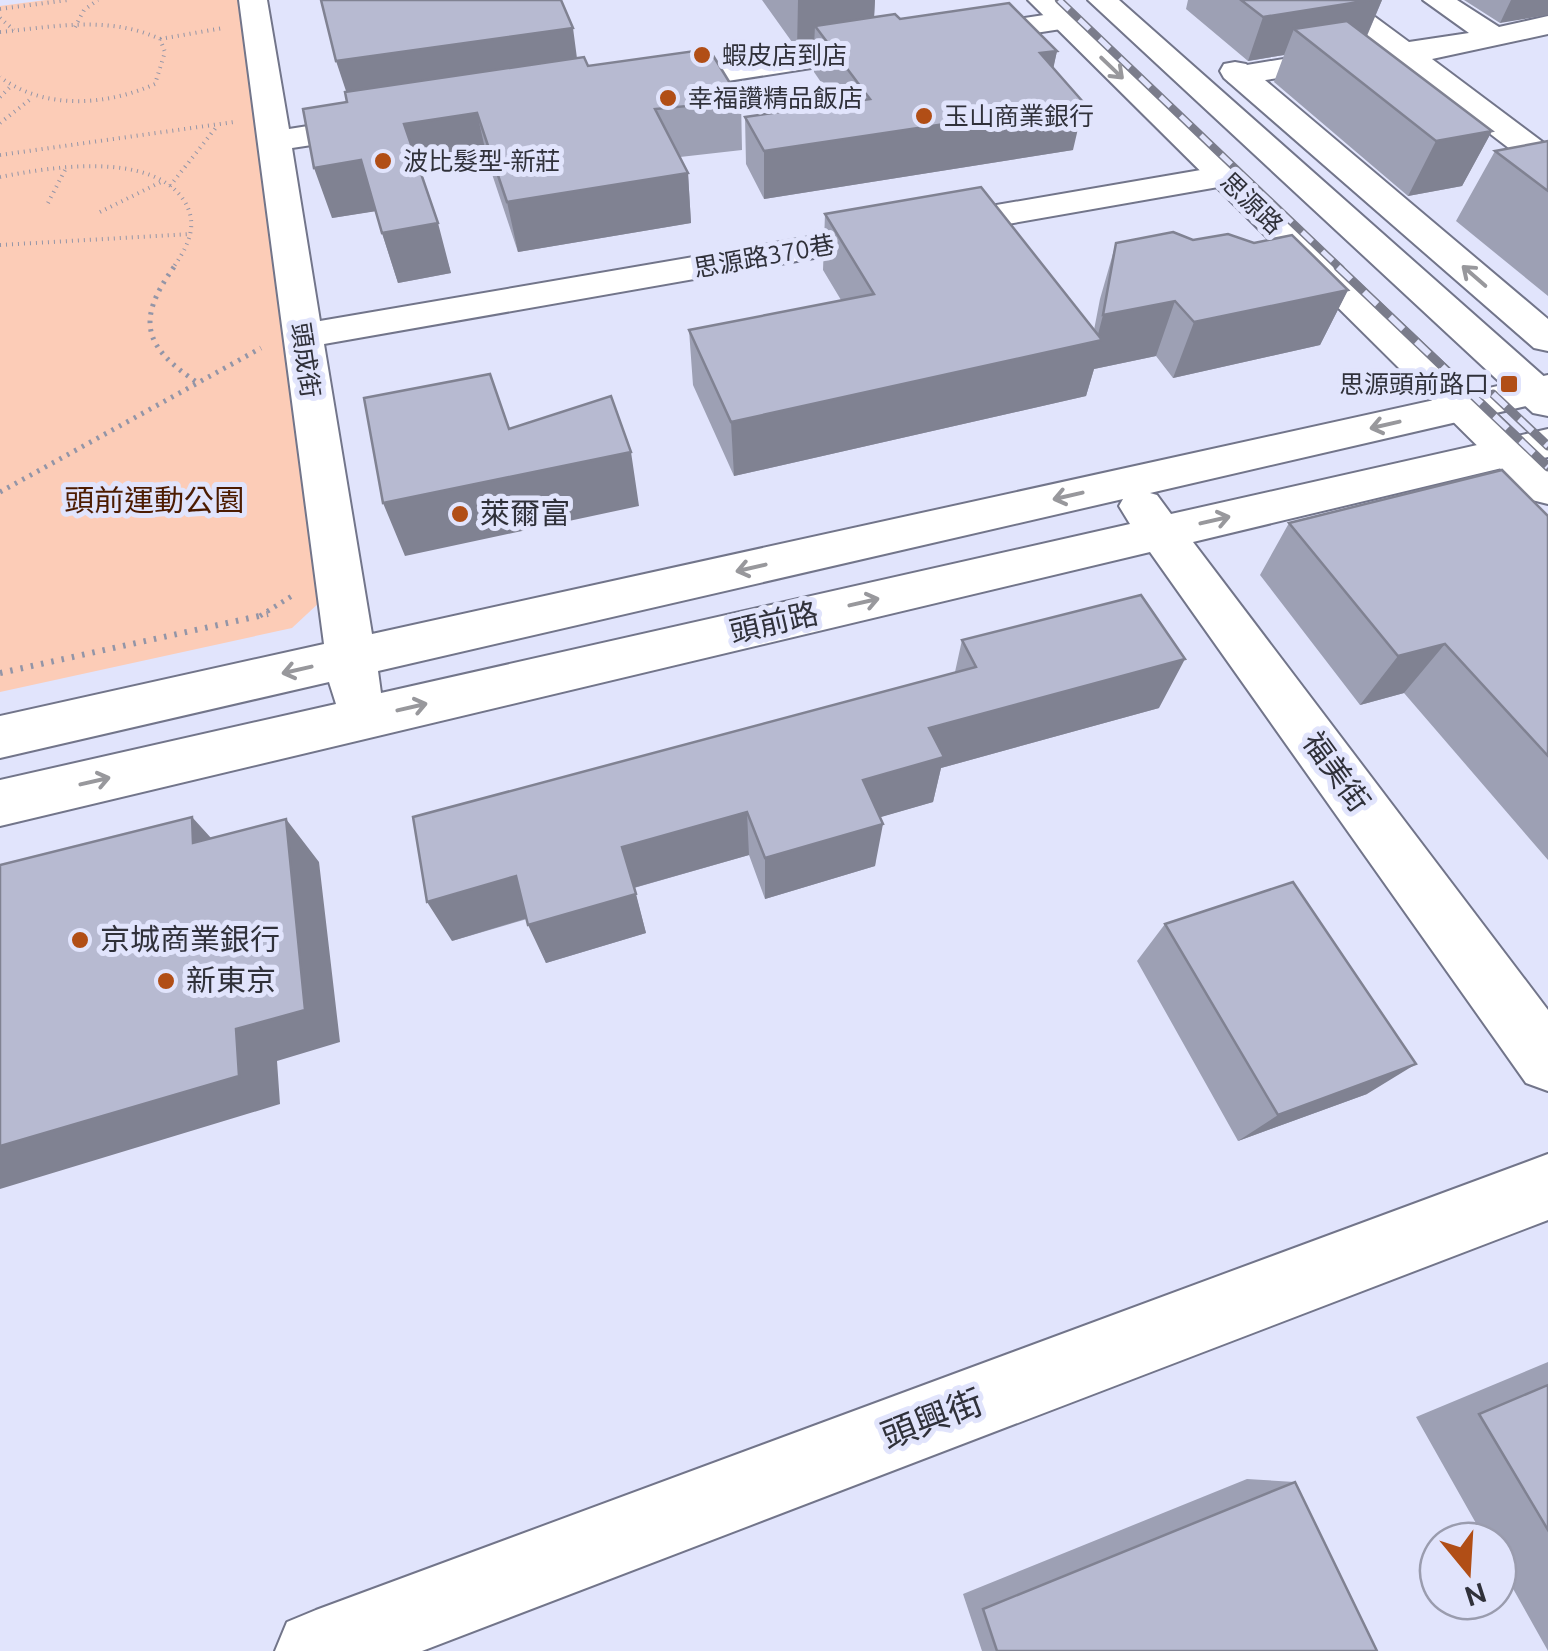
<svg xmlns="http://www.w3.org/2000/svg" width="1548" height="1651" font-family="Ubuntu,'Noto Sans TC',sans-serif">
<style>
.green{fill:#fcccb7}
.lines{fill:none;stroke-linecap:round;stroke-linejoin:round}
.minor-casing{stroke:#72758a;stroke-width:4}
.major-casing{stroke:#72758a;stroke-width:4}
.path-far2{stroke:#9395a7;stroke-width:4;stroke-dasharray:1 5;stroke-linecap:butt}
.path-far1{stroke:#9395a7;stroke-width:5;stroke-dasharray:2.5 6;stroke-linecap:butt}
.path{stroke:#9395a7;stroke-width:6;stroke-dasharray:2.5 8;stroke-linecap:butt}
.minor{fill:#fff;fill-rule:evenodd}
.major{fill:#fff;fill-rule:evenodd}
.rail-far1-casing{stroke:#7a7c8b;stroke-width:8}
.rail-casing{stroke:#7a7c8b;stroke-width:9}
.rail-far1{stroke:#e1e4fc;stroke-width:5;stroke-dasharray:14;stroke-linecap:butt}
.rail{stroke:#e1e4fc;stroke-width:6;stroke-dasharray:18;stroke-linecap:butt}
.wall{fill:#9da0b4}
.shaded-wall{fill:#808292}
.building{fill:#b7bad1;stroke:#808292;stroke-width:2.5}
.oneway{stroke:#98989c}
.poi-dot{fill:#b14e16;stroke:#e1e4fc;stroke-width:4}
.labels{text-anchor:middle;stroke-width:10;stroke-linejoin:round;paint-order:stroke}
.far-poi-label{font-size:25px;fill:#30313a;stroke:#e1e4fc;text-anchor:start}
.far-street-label{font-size:25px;fill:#30313a;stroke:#e1e4fc}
.park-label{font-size:30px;fill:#4c1b00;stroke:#e1e4fc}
.poi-label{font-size:30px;fill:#30313a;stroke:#e1e4fc;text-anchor:start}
.street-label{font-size:30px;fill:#30313a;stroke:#e1e4fc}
.near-street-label{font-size:35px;fill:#30313a;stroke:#e1e4fc}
</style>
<rect width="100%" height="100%" fill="#e1e4fc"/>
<path class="green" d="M 46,0 L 242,0 L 321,601 L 292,628 L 0,692 L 0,6 Z"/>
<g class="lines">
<g class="minor-casing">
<path id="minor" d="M 239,0 L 267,0 L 289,129 L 384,114 L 396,117 L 400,124 L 396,131 L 384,134 L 292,148 L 320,321 L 1224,166 L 1236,169 L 1241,176 L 1236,183 L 1224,186 L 324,344 L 372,634 L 1548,375 L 1548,401 L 1150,493 L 1157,495 L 1171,514 L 1548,429 L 1548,457 L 1193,542 L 1548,1010 L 1548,1091 L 1526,1083 L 1150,552 L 0,826 L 0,780 L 336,704 L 329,682 L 0,758 L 0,716 L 324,644 ZM 1123,499 L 1119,506 L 1130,524 L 381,693 L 378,671 Z
M 1320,0 L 1352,0 L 1409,42 L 1469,33 L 1423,0 L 1457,0 L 1499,27 L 1548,16 L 1548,34 L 1432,59 L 1548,146 L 1548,172 L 1536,169 L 1394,60 L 1240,84 L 1229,82 L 1224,75 L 1229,68 L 1373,44 Z
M 1064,12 L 1074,15 L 1079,21 L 1074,27 L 651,93 L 640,91 L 635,84 L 640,77 L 651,75 Z
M 1548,1154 L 1548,1220 L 422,1651 L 275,1651 L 287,1622 L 316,1610 Z"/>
</g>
<g class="major-casing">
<path id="major" d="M 1028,0 L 1059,0 L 1548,463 L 1548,504 L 1532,500 Z
M 1088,0 L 1119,0 L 1548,380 L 1548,416 L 1533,413 Z
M 1235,62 L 1246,64 L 1548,319 L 1548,351 L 1534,348 L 1224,78 L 1220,71 L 1224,64 Z"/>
</g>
<path class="path-far2" d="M 0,9 L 68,0
M 0,18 L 14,30
M 75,27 L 84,10 L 98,0
M 0,32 C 54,27 108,15 160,39 L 165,52 L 155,84 C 106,106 44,110 0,77
M 160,39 L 223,28
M 0,97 L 10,87
M 0,123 L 32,98
M 0,155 L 234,122
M 0,177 C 50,167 149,151 183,199 C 200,224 188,247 172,269
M 170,186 L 218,125
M 48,203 L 66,168
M 100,212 L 161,182
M 0,245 L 191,234"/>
<path class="path-far1" d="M 174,267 C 135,321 144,347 198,383
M 0,492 L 261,348
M 260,616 L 295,594"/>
<path class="path" d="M 0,673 L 268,614"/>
<use href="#minor" class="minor"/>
<use href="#major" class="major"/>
<g class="rail-far1-casing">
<path id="rail-far1" d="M 1059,0 L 1341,269"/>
</g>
<g class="rail-casing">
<path id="rail" d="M 1338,267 L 1548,467
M 1493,394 L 1548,446"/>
</g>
<use href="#rail-far1" class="rail-far1"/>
<use href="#rail" class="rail"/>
</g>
<path class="wall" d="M 762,0 L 875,0 L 874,17 L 900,19 L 1057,51 L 1053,68 L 1073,150 L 764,199 L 746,164 L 745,117 L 836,104 L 814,72 L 814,46 L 797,49 Z
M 1188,0 L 1382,0 L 1367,36 L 1492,131 L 1462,186 L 1408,196 L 1274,82 L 1284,55 L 1248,61 L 1186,9 Z
M 1464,0 L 1548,0 L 1500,23 Z
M 577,58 L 588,66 L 741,101 L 742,150 L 680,157 L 688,173 L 691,223 L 518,252 L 488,162 L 421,174 L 451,273 L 398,283 L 375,211 L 332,218 L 347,102 Z
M 1548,141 L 1548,296 L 1456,221 L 1495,151 Z
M 825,214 L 1094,330 L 1100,299 L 1116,243 L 1193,240 L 1348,290 L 1320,345 L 1173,378 L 1156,356 L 1094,369 L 1086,396 L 734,476 L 693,385 L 689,330 L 841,300 L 823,270 Z
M 1548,516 L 1548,860 L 1404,693 L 1360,705 L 1260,575 L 1289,523 Z
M 962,640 L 1159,708 L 941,768 L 933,802 L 880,817 L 875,866 L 765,899 L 749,855 L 634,888 L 646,933 L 546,963 L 527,919 L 452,941 L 955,672 Z
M 1165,924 L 1367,1094 L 1238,1141 L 1137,961 Z
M 1548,1362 L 1548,1651 L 1498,1562 L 1498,1541 L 1486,1541 L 1416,1417 Z
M 1247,1479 L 1295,1482 L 1377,1651 L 982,1651 L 963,1594 Z"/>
<path class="shaded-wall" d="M 798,0 L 875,0 L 873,37 L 815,26 L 814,46 L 797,49 Z
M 1371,0 L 1382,0 L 1364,42 L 1294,29 L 1284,55 L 1248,61 L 1263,17 Z
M 1511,0 L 1548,0 L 1548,15 L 1500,23 Z
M 573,28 L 580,81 L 354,115 L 336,61 Z
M 1057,51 L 1047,98 L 1040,53 Z
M 1084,103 L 1073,150 L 764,199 L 764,151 Z
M 477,113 L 488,162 L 417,174 L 404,124 Z
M 1492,131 L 1462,186 L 1408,196 L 1436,141 Z
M 361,160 L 377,211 L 332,218 L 314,168 Z
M 688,173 L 691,223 L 518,252 L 507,202 Z
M 438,223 L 451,273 L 398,283 L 382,233 Z
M 1348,290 L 1320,345 L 1173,378 L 1194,322 Z
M 1175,301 L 1156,356 L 1094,369 L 1086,396 L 734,476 L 731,422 L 1096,342 L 1103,315 Z
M 631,452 L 639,506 L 405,556 L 383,503 Z
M 1445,644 L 1404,693 L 1360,705 L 1398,656 Z
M 1185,659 L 1159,708 L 941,768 L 933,802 L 857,824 L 863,780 L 929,728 Z
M 747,812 L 749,855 L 633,888 L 622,847 Z
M 192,817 L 231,860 L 193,843 Z
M 286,819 L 319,862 L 340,1042 L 277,1061 L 280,1104 L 0,1189 L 0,1146 Z
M 883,824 L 875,866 L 765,899 L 765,858 Z
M 516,876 L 534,916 L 452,941 L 427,902 Z
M 636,894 L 646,933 L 546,963 L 528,925 Z
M 1416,1064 L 1367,1094 L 1238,1141 L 1278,1115 Z"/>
<path class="building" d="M 321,0 L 561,0 L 573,28 L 336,61 Z
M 1241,0 L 1371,0 L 1263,17 Z
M 1009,3 L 1057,51 L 1040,53 L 1084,103 L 764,151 L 745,117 L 870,99 L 815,26 L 895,14 L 900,19 Z
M 1347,21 L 1492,131 L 1436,141 L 1294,29 Z
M 709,49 L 741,101 L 655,109 L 688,173 L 507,202 L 477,113 L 404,124 L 438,223 L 382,233 L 361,160 L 314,168 L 303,109 L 347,102 L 345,92 L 584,57 L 588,66 Z
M 1548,141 L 1548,191 L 1495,151 Z
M 981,187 L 1102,340 L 731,422 L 689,330 L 874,294 L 825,214 Z
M 1173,232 L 1193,240 L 1228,234 L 1254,243 L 1292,235 L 1348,290 L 1194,322 L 1175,301 L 1103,315 L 1116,243 Z
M 490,374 L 509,429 L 611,396 L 631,452 L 383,503 L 364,398 Z
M 1502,470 L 1548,516 L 1548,756 L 1445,644 L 1398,656 L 1289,523 Z
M 1141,595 L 1185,659 L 929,728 L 944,757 L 863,780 L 883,824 L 765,858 L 747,812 L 622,847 L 636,894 L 528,925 L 516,876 L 427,902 L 413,817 L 976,667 L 962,640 Z
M 192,817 L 193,843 L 286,819 L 305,1010 L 236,1029 L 239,1076 L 0,1146 L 0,865 Z
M 1293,882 L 1416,1064 L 1278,1115 L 1165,924 Z
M 1548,1385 L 1548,1530 L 1479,1414 Z
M 1295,1482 L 1377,1651 L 997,1651 L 983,1609 Z"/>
<defs><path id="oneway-shaft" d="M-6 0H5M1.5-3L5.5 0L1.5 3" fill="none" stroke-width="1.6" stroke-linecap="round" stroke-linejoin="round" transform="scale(2.5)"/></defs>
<g class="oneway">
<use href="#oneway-shaft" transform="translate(1112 68) rotate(44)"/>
<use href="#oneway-shaft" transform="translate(1474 276) rotate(-139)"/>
<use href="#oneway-shaft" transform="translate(1385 425) rotate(167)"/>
<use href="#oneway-shaft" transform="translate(1068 496) rotate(167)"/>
<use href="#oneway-shaft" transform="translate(1215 520) rotate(-13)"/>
<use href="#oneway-shaft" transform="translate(751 568) rotate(167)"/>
<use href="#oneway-shaft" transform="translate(864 602) rotate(-13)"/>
<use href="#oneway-shaft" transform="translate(297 670) rotate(167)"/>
<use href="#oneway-shaft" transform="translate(412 707) rotate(-13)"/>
<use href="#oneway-shaft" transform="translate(95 781) rotate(-13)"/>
</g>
<g class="poi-dot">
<circle cx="702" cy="55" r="10"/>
<circle cx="668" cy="98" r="10"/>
<circle cx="924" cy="116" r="10"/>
<circle cx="383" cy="161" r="10"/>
<rect x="1499" y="374" width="20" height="20" rx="5"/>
<circle cx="460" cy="514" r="10"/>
<circle cx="80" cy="940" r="10"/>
<circle cx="166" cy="981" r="10"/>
</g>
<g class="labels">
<g class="far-poi-label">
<text x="722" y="64">蝦皮店到店</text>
<text x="688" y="107">幸福讚精品飯店</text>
<text x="944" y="125">玉山商業銀行</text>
<text x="403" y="170">波比髮型-新莊</text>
<text x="1489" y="393" text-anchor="end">思源頭前路口</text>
</g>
<g class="far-street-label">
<text transform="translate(1252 203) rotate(44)" y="9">思源路</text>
<text transform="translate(764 256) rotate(-10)" y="9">思源路370巷</text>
<text transform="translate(306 360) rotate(82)" y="9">頭成街</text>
</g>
<g class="park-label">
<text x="154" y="511">頭前運動公園</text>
</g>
<g class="poi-label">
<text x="480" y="524">萊爾富</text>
<text x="100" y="950">京城商業銀行</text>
<text x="186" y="991">新東京</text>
</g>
<g class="street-label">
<text transform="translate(774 623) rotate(-13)" y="10">頭前路</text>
<text transform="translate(1336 772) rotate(54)" y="10">福美街</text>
</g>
<g class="near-street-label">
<text transform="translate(932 1419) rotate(-21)" y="12">頭興街</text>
</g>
</g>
<g transform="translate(1468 1571) rotate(162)"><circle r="48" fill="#e1e4fc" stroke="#9a9cae" stroke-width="2.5"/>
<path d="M0-8L18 38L0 25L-18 38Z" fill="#b14e16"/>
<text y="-15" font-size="28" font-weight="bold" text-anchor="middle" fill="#30313a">N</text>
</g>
</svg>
